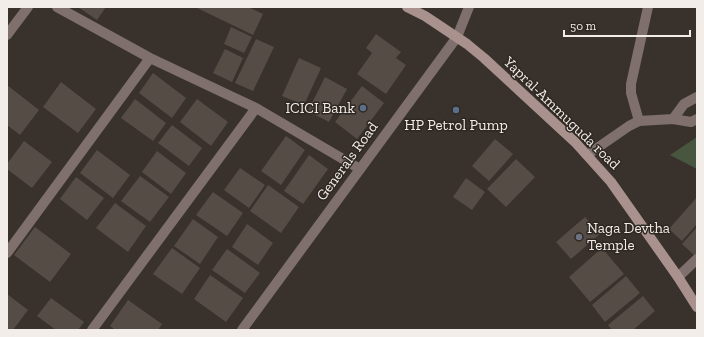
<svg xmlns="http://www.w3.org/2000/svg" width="704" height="337" font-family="'Zilla Slab',serif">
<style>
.green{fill:#48553f}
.building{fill:#544c45}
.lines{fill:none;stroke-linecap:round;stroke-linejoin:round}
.minor{stroke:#7f706e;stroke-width:10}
.tertiary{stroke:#7f706e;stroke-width:10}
.secondary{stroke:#a9918e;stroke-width:10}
.service-dot{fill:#5c6f8a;stroke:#2f2822;stroke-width:1.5}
.worship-dot{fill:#6b7280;stroke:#2f2822;stroke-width:1.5}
.labels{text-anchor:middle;stroke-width:3;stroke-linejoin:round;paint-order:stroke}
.poi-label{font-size:15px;fill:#f2ede9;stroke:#2f2822;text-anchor:end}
.street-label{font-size:15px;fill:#f2ede9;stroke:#2f2822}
</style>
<rect width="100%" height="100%" fill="#39322c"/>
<path class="green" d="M 697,137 L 697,169 L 670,155 Z"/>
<path class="building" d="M 78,7 L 106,7 L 97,20 Z
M 195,7 L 248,7 L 263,14 L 253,35 Z
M 231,27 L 252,37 L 244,53 L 224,44 Z
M 376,34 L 401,52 L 396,58 L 406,65 L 386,94 L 357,74 L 372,53 L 366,48 Z
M 256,39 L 274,47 L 253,91 L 235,83 Z
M 225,49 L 243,58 L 232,82 L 213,73 Z
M 299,58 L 321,68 L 304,105 L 282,96 Z
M 153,73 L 186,98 L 172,118 L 139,93 Z
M 325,77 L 347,89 L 329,122 L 308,111 Z
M 61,82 L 96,109 L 78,133 L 43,107 Z
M 7,85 L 39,110 L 20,135 L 7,125 Z
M 362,86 L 384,103 L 357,139 L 335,122 Z
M 135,99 L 166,123 L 153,141 L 121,118 Z
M 197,99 L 228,122 L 211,146 L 180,122 Z
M 172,125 L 202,148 L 189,166 L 158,143 Z
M 286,136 L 305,150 L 281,185 L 261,171 Z
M 495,139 L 513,154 L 489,181 L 472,166 Z
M 24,141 L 52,162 L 32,188 L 7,169 L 7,164 Z
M 97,150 L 130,175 L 113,198 L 80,173 Z
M 157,151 L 186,173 L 171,194 L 142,172 Z
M 309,155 L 328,169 L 303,204 L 284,191 Z
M 516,159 L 535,177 L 506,207 L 487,189 Z
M 240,168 L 265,185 L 249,208 L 224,190 Z
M 140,176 L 169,197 L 150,222 L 121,201 Z
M 76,177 L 104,198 L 87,220 L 60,199 Z
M 466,178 L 485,192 L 472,210 L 453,197 Z
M 268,185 L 299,207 L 281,233 L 250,211 Z
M 213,192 L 243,213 L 227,236 L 196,215 Z
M 697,197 L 697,224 L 682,241 L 669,229 Z
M 115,203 L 146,226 L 128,252 L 96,228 Z
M 585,217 L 600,234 L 571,259 L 556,242 Z
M 193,219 L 218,237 L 200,264 L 174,246 Z
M 247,224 L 273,243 L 258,265 L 232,247 Z
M 35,227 L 71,254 L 50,282 L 14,255 Z
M 697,227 L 697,253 L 695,256 L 682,244 Z
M 172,248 L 200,268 L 182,294 L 153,274 Z
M 602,248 L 624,274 L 590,302 L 569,277 Z
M 227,249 L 260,273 L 245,293 L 212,270 Z
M 210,275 L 243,298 L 226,322 L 194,299 Z
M 626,276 L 640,293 L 605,322 L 592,305 Z
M 7,294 L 28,310 L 13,330 L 7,330 Z
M 643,296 L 655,311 L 633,330 L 612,330 L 608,325 Z
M 51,298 L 84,322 L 78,330 L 56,330 L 37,316 Z
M 128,300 L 162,324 L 158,330 L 115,330 L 110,326 Z"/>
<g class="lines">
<path class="minor" d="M 57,7 L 150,58 L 256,108 L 360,169
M 7,35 L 28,7
M 639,121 L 631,93 L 631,84 L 648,7
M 7,253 L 150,58
M 678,277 L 697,259
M 92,330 L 256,108"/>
<path class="tertiary" d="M 673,119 L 684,104 L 697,97
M 587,155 L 629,126 L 639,121 L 673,119 L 691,122 L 697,119
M 242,330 L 457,37 L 469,7"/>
<path class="secondary" d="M 407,7 L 425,16 L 467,44 L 484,58 L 575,142 L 611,182 L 678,277 L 697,307"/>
</g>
<g class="service-dot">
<circle cx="363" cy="108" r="4"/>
<circle cx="456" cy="110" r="4"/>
</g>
<circle class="worship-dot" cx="579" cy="237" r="4"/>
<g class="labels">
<g class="poi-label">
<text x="355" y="113">ICICI Bank</text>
<text x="456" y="130" text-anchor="middle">HP Petrol Pump</text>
<text x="587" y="233" text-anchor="start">Naga Devtha<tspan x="587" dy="17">Temple</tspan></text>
</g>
<g class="street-label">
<text transform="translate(562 113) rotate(44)" y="5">Yapral-Ammuguda road</text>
<text transform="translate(347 161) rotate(-54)" y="5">Generals Road</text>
</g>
</g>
<rect width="704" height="337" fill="none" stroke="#f2ede9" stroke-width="16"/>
<path d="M564 30v6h126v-6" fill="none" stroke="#f2ede9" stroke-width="2"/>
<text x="570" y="30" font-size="12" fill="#f2ede9" stroke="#2f2822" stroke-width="3" paint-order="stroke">50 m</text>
</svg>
